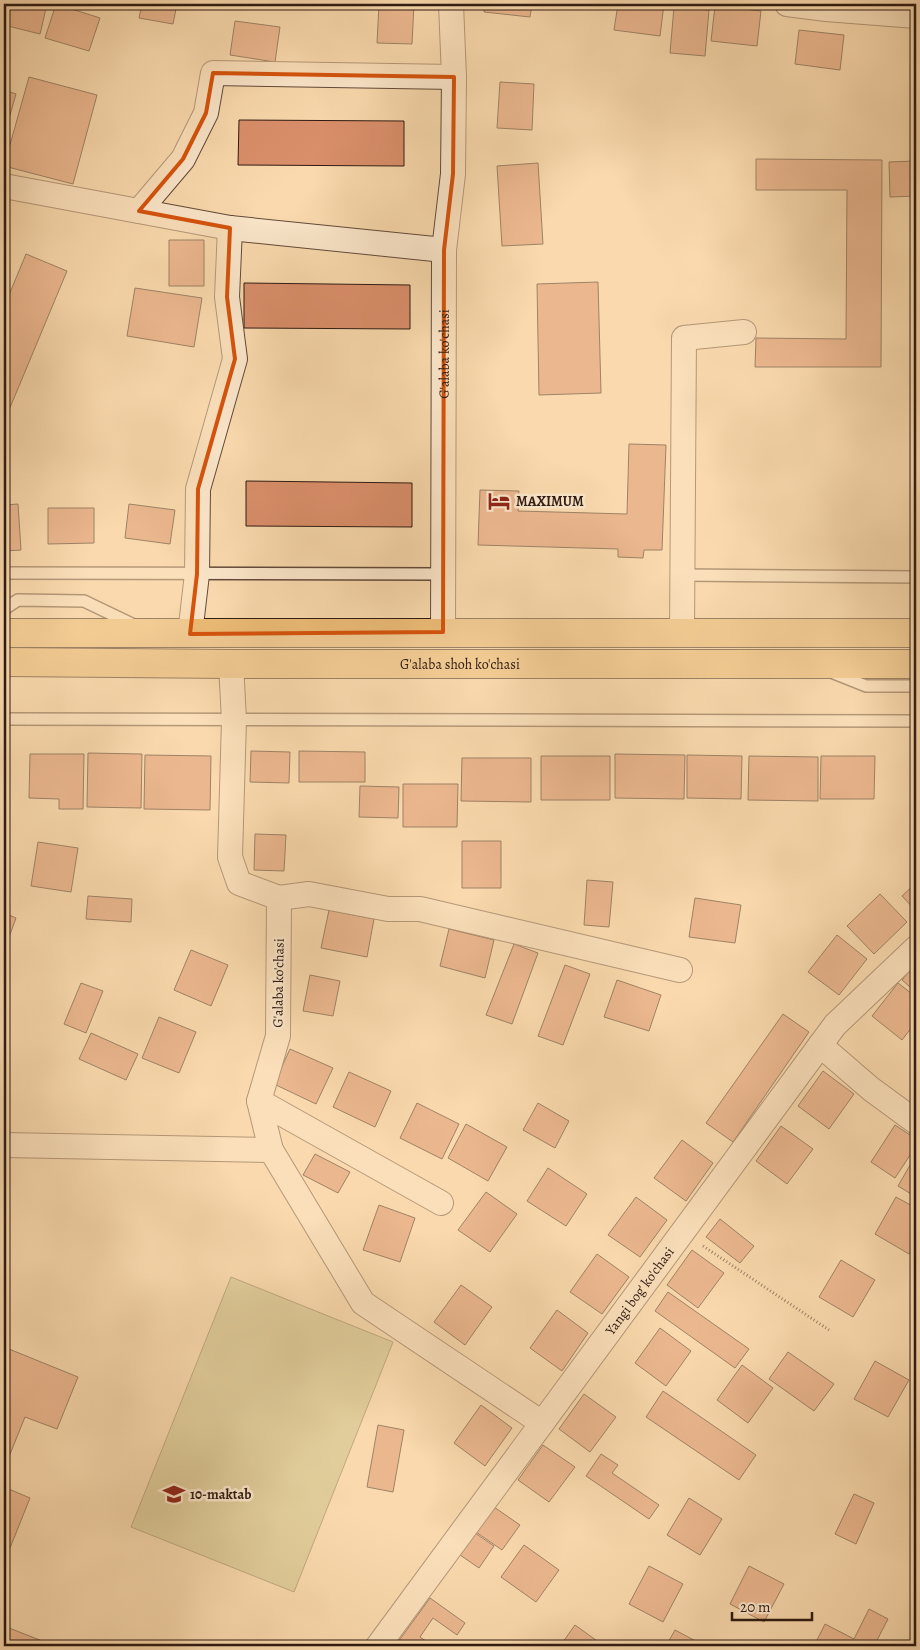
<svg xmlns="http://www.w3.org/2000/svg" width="920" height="1650" font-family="Alegreya,serif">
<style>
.green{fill:#c4be86;stroke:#7a6c4c}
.building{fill:#da8f6b;stroke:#2f1b12}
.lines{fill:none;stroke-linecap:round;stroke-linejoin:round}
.lane-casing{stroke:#624a39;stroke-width:14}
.street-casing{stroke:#624a39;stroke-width:26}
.primary-casing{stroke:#2f1b12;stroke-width:30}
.path{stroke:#2f1b12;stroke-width:3;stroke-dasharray:1 2.5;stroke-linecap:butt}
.lane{stroke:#fbe6ca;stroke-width:11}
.street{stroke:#fbe6ca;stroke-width:24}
.primary{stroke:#ecbc76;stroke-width:28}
.marked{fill:none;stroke:#d6530d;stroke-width:4;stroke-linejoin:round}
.labels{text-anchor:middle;stroke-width:5;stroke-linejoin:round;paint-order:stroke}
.street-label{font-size:14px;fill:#2f1b12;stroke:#fbe6ca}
.poi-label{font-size:14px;font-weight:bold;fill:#2f1b12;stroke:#fbe6ca;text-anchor:start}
</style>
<rect width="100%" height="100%" fill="#f9d9ad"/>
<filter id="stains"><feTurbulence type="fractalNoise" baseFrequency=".004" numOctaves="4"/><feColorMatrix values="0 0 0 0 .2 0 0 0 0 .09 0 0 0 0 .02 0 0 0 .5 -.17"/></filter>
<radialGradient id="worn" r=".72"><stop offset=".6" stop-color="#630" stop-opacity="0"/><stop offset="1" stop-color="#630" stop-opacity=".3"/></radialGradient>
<path class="green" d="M 231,1277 L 393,1342 L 294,1592 L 131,1527 Z"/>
<path class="building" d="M 4,4 L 47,4 L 40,34 L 4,25 Z
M 56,4 L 100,18 L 89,51 L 45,38 Z
M 142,4 L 177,4 L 173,24 L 139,18 Z
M 379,4 L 414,4 L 412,44 L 377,43 Z
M 485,4 L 532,4 L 530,17 L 484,12 Z
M 618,4 L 664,4 L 660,36 L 614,30 Z
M 715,6 L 761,11 L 757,46 L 711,41 Z
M 674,7 L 709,10 L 705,56 L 670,53 Z
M 235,21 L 280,27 L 275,62 L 230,55 Z
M 799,30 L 844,35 L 840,70 L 795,64 Z
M 29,77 L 97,95 L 73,184 L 4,166 Z
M 500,82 L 534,84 L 532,130 L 497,128 Z
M 4,90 L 16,94 L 4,136 Z
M 239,120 L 404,121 L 404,166 L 238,165 Z
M 756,159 L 882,160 L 881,367 L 755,367 L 756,338 L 846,339 L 847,190 L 756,190 Z
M 916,161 L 916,196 L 890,197 L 889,162 Z
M 538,163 L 543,244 L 502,246 L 497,166 Z
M 169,240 L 204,240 L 204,286 L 169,286 Z
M 26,254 L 67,271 L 4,422 L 4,307 Z
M 598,282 L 601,393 L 539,395 L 537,284 Z
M 244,283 L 410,285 L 410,329 L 244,328 Z
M 135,288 L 202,298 L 194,347 L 127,336 Z
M 629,444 L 666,445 L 662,550 L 644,550 L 643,558 L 618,557 L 618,549 L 478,545 L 480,490 L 519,491 L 518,511 L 627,514 Z
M 246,481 L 412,483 L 412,527 L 246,526 Z
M 18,504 L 21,550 L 4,551 L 4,505 Z
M 129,504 L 175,510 L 170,544 L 125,538 Z
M 48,508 L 94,508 L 94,543 L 48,544 Z
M 251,751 L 290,752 L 289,783 L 250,782 Z
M 299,751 L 365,752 L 365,782 L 299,782 Z
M 88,753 L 142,754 L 141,808 L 87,807 Z
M 30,754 L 84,754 L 83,809 L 59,809 L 59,799 L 29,798 Z
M 615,754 L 685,755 L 684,799 L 615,798 Z
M 145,755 L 211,756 L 210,810 L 144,809 Z
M 687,755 L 742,756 L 741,799 L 687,798 Z
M 541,756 L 610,756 L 610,800 L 541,800 Z
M 749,756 L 818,757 L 818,801 L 748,800 Z
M 821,756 L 875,756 L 874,799 L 820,799 Z
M 462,758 L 531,758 L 531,802 L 461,801 Z
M 403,784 L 458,784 L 457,827 L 403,827 Z
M 360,786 L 399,787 L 398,818 L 359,817 Z
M 255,834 L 286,835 L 284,871 L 254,870 Z
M 462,841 L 501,841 L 501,888 L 462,888 Z
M 38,842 L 78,848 L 71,892 L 31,886 Z
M 587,880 L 613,882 L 609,927 L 584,925 Z
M 916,883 L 916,911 L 902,896 Z
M 880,894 L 907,922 L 874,954 L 847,926 Z
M 88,896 L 132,899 L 131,922 L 86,919 Z
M 695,898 L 741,905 L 735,943 L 689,937 Z
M 329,910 L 374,919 L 367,957 L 321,948 Z
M 4,913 L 16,918 L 4,951 Z
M 449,929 L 494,940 L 485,978 L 440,966 Z
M 837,935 L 867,959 L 839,995 L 808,972 Z
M 514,944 L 538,953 L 512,1024 L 486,1015 Z
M 191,950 L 228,965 L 211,1006 L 174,990 Z
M 916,963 L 916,992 L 902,980 Z
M 565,965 L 590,974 L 563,1045 L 538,1036 Z
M 310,975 L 340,981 L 333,1016 L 303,1011 Z
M 617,980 L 661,995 L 649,1031 L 604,1017 Z
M 81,983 L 103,991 L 86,1033 L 64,1024 Z
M 898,983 L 916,997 L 916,1022 L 902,1040 L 872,1016 Z
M 783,1014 L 809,1032 L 733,1142 L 706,1123 Z
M 159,1017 L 196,1032 L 179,1073 L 142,1058 Z
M 91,1033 L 138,1054 L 126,1080 L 79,1059 Z
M 290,1049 L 333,1068 L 316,1104 L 274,1084 Z
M 823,1071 L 854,1094 L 829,1129 L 798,1106 Z
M 349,1072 L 391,1091 L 375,1127 L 333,1107 Z
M 417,1103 L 459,1124 L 442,1159 L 400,1138 Z
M 538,1103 L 569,1121 L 555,1148 L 523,1130 Z
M 466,1124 L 507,1147 L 488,1181 L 448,1158 Z
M 895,1125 L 916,1139 L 916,1146 L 895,1178 L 871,1162 Z
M 781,1126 L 813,1149 L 787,1184 L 756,1161 Z
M 682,1140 L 713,1163 L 686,1201 L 654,1178 Z
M 315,1154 L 350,1172 L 338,1193 L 303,1175 Z
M 913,1160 L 916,1163 L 916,1197 L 898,1186 Z
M 548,1168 L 587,1194 L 566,1226 L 527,1201 Z
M 486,1192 L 517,1214 L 490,1252 L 458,1230 Z
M 636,1197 L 667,1220 L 640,1257 L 608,1235 Z
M 896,1197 L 916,1208 L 916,1240 L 909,1254 L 875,1234 Z
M 379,1205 L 415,1218 L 400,1262 L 363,1250 Z
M 720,1219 L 754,1246 L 740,1263 L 706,1237 Z
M 692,1250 L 724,1273 L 698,1308 L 667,1285 Z
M 597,1254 L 629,1277 L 602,1314 L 570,1292 Z
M 841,1260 L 875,1280 L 853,1317 L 819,1297 Z
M 461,1285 L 492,1307 L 465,1345 L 434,1322 Z
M 668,1292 L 749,1349 L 735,1368 L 655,1311 Z
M 557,1310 L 588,1333 L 562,1371 L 530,1348 Z
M 660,1328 L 691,1351 L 666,1386 L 635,1363 Z
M 4,1347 L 78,1377 L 57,1429 L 25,1417 L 4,1469 L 4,1425 L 10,1410 L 4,1408 Z
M 788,1352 L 834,1384 L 814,1411 L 769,1379 Z
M 875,1361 L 909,1380 L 888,1417 L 854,1399 Z
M 742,1365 L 773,1388 L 748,1423 L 717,1400 Z
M 663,1391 L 756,1455 L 739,1480 L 646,1417 Z
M 584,1394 L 616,1417 L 590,1452 L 559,1429 Z
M 481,1405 L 512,1428 L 485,1466 L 454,1443 Z
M 378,1425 L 404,1430 L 393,1492 L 367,1487 Z
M 543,1445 L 575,1467 L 549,1502 L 518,1480 Z
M 601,1454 L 618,1465 L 612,1473 L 659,1505 L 649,1519 L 586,1476 Z
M 4,1487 L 30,1498 L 10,1548 L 4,1545 Z
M 854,1494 L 874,1503 L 856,1544 L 835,1534 Z
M 689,1498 L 722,1519 L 700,1555 L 667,1535 Z
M 494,1507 L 520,1525 L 502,1550 L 476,1532 Z
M 475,1533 L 494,1546 L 479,1568 L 460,1555 Z
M 524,1545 L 559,1570 L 536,1602 L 501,1577 Z
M 649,1566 L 683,1584 L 663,1622 L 629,1604 Z
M 749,1566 L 784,1584 L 764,1622 L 730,1604 Z
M 430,1598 L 465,1623 L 457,1635 L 433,1618 L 420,1637 L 433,1646 L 395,1646 Z
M 869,1609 L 888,1619 L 874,1646 L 814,1646 L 825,1624 L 854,1639 Z
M 575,1625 L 604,1646 L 560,1646 Z
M 4,1626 L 55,1646 L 7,1646 L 4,1645 Z
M 675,1630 L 705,1646 L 666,1646 Z"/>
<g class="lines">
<g class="lane-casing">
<path id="lane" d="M 4,573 L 443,574
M 682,575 L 916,577
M 4,609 L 18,600 L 84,601 L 134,625
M 831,672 L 866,686 L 916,686
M 4,719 L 916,721"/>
</g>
<g class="street-casing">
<g id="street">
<path d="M 787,4 L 826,9 L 916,16"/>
<path d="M 4,186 L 230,228 L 444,250"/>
<path d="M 139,211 L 183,159 L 206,113 L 213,73 L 454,77"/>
<path id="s1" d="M 443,632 L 444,250 L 453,174 L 454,77 L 451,4"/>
<path d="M 682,632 L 684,338 L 744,332"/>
<path d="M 190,634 L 197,574 L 198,489 L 235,359 L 227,297 L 230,228"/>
<path d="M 231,664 L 234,720 L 230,857 L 239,883 L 279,898 L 278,1036 L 259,1101 L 271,1150 L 363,1303 L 542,1423"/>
<path d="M 279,898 L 309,894 L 388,909 L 420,909 L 680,970"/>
<path d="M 820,1045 L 871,1089 L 916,1122"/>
<path d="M 259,1101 L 441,1203"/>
<path d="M 4,1145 L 271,1150"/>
<path id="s2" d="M 378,1646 L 835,1025 L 916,948"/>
</g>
</g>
<g class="primary-casing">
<g id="primary">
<path d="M 4,633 L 916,633"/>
<path id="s3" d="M 4,662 L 231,664 L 916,664"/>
</g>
</g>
<path class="path" d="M 703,1246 L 829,1330"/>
<use href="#lane" class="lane"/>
<use href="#street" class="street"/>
<use href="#primary" class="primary"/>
</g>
<path d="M0 0H920V1650H0ZM 213,73 L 454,77 L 453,174 L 444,250 L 443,632 L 190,634 L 197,574 L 198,489 L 235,359 L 227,297 L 230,228 L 139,211 L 183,159 L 206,113 Z" fill="#f9d9ad" fill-opacity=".55" fill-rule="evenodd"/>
<path class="marked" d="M 213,73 L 454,77 L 453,174 L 444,250 L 443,632 L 190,634 L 197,574 L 198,489 L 235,359 L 227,297 L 230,228 L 139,211 L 183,159 L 206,113 Z"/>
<defs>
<g id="hotel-bare" transform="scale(1.725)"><path d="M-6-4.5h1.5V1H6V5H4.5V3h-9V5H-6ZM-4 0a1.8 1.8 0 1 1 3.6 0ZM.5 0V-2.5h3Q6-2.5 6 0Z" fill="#8f2418" stroke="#fbe6ca" stroke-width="2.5" paint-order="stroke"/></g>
<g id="school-bare" transform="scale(1.725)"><path d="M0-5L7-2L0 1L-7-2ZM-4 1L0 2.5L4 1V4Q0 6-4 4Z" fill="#8f2418" stroke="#fbe6ca" stroke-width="2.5" paint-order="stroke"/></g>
</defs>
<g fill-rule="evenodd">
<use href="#hotel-bare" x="499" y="501"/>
<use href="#school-bare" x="174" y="1494"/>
</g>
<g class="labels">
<g class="street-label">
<text dy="5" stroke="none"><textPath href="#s1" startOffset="278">G'alaba ko'chasi</textPath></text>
<text dy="5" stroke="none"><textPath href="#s3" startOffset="456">G'alaba shoh ko'chasi</textPath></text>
<text transform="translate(278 983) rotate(-89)" y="5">G'alaba ko'chasi</text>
<text dy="5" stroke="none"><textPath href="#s2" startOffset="441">Yangi bog' ko'chasi</textPath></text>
</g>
<g class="poi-label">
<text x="516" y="506">MAXIMUM</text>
<text x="190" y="1499">10-maktab</text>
</g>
</g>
<rect width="920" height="1650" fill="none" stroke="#f9d9ad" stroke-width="20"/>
<rect x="5" y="5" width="910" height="1640" fill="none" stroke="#2f1b12" stroke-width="2.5"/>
<rect x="10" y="10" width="900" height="1630" fill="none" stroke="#2f1b12"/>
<path d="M732 1612v8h80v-8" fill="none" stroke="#2f1b12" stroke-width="2.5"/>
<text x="740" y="1612" font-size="15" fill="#2f1b12" stroke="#fbe6ca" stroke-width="4" paint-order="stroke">20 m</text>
<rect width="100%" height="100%" filter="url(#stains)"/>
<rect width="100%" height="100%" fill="url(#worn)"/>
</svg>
